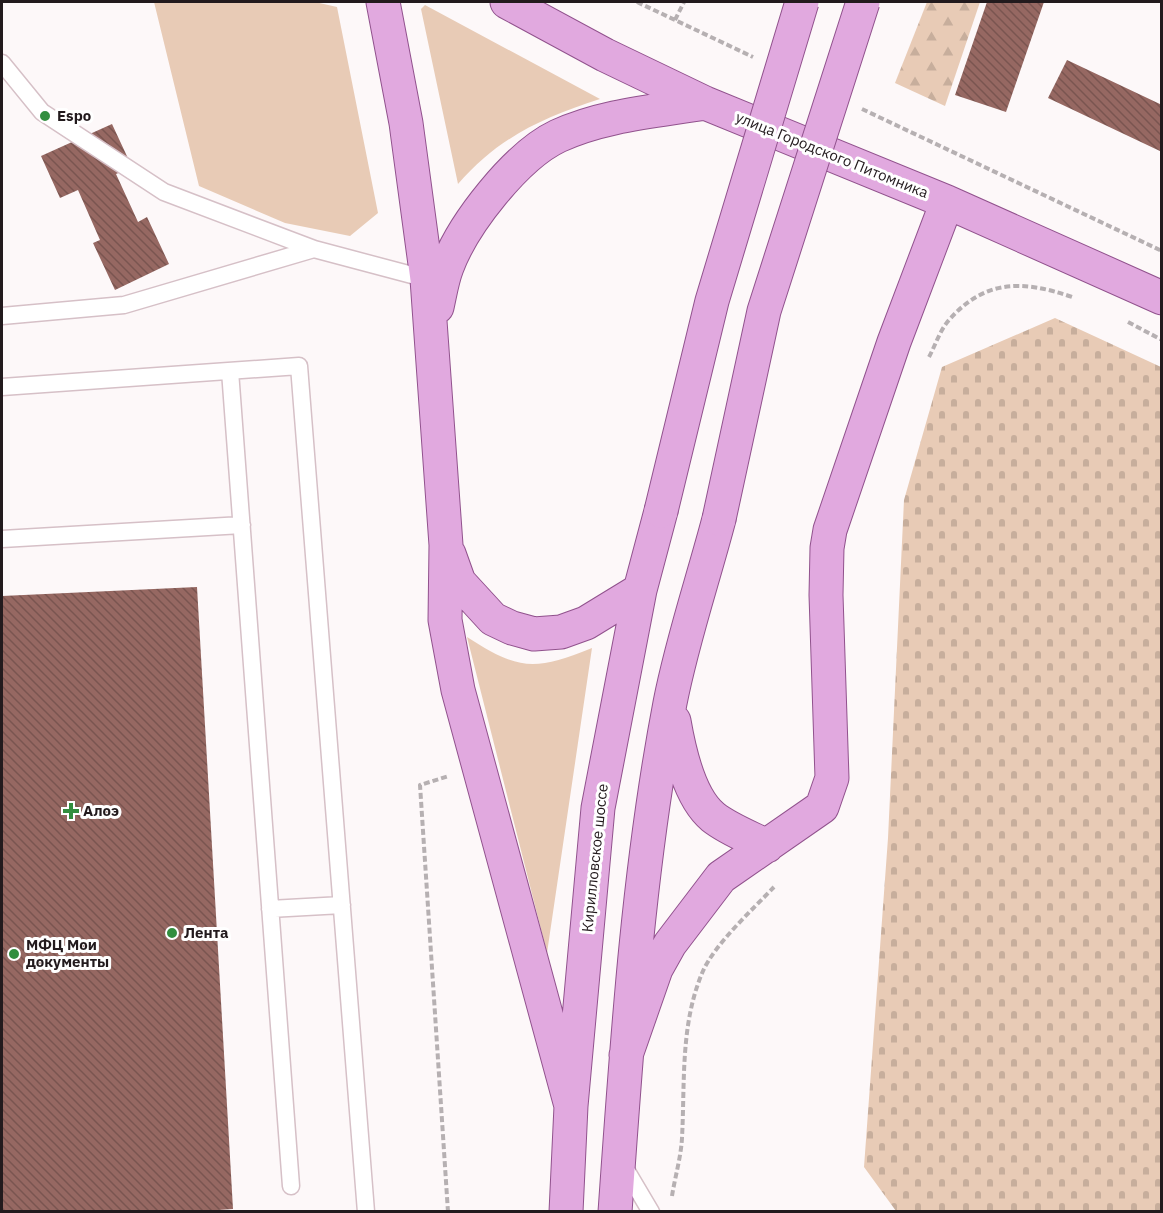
<svg xmlns="http://www.w3.org/2000/svg" width="1163" height="1213" font-family="'IBM Plex Sans',sans-serif">
<style>
.green{fill:#e8cbb6}
.forest{fill:url(#forest-firs)}
.cemetery{fill:url(#cemetery-stones)}
.building{fill:url(#building-back-hatch)}
.lines{fill:none;stroke-linecap:round;stroke-linejoin:round}
.lane-casing{stroke:#d6c0c7;stroke-width:19}
.primary-casing{stroke:#91528d;stroke-width:35}
.path{stroke:#b6b0b2;stroke-width:4;stroke-dasharray:6 3;stroke-linecap:butt}
.lane{stroke:#fff;stroke-width:16}
.primary{stroke:#e1a9df;stroke-width:33}
.primary-bridge-casing{stroke:#91528d;stroke-width:35;stroke-linecap:butt}
.primary-bridge{stroke:#e1a9df;stroke-width:33}
.poi-dot{fill:#328e3f;stroke:#fff;stroke-width:2}
.labels{text-anchor:middle;stroke-width:6;stroke-linejoin:round;paint-order:stroke}
.poi-label{font-size:15px;font-weight:bold;fill:#221a1d;stroke:#fff;text-anchor:start}
.street-label{font-size:15px;fill:#221a1d;stroke:#fff}
</style>
<defs>
<pattern id="forest-firs" width="22" height="20" patternUnits="userSpaceOnUse" patternTransform="scale(1.5)"><rect width="22" height="20" fill="#e8cbb6"/><path d="M5 1l3.5 6h-7zM16 11l3.5 6h-7z" fill="#c7ae9c"/></pattern>
<pattern id="cemetery-stones" width="16" height="16" patternUnits="userSpaceOnUse" patternTransform="scale(1.5)"><rect width="16" height="16" fill="#e8cbb6"/><path d="M2 7V4a2 2 0 0 1 4 0v3zM10 15v-3a2 2 0 0 1 4 0v3z" fill="#c7ae9c"/></pattern>
<pattern id="building-back-hatch" width="6" height="6" patternUnits="userSpaceOnUse" patternTransform="scale(1.5)"><rect width="6" height="6" fill="#966862"/><path d="M-1 5l2 2M0 0l6 6M5-1l2 2" fill="none" stroke="#7a5550"/></pattern>
</defs>
<rect width="100%" height="100%" fill="#fdf8f9"/>
<path class="green" d="M 154,2 L 315,2 L 337,7 L 378,213 L 350,236 L 285,223 L 199,186 Z
M 425,5 L 600,99 C 542,118 499,137 458,184 L 421,9 Z
M 467,637 C 520,671 534,671 592,648 L 547,953 Z"/>
<path class="forest" d="M 927,2 L 980,2 L 945,106 L 895,83 Z"/>
<path class="cemetery" d="M 1055,318 L 1161,367 L 1161,1211 L 896,1211 L 864,1167 L 888,838 L 904,500 L 942,367 Z"/>
<path class="building" d="M 987,2 L 1044,2 L 1006,112 L 955,95 Z
M 1067,60 L 1162,105 L 1162,152 L 1048,98 Z
M 112,124 L 132,167 L 116,174 L 138,222 L 147,217 L 169,264 L 115,290 L 93,243 L 100,240 L 78,190 L 60,198 L 41,156 Z
M 197,587 L 233,1209 L 189,1212 L 2,1212 L 2,596 Z"/>
<g class="lines">
<g class="lane-casing">
<path id="lane" d="M 2,63 L 42,112 L 164,192 L 314,249 L 427,279
M 2,316 L 124,305 L 314,249
M 230,371 L 291,1186
M 2,387 L 299,366 L 366,1212
M 2,539 L 242,525
M 270,909 L 342,905
M 622,1163 L 651,1212"/>
</g>
<g class="primary-casing">
<path id="primary" d="M 383,2 L 406,123 L 427,279 L 446,545 L 445,620 L 458,690 L 571,1106
M 507,2 L 605,55 L 705,103 L 947,202 L 1162,298
M 437,307 C 440,294 442,280 447,267 C 463,224 516,156 558,136 C 603,115 657,111 705,103
M 449,554 L 459,582 L 493,619 L 512,628 L 534,634 L 561,632 L 586,623 L 640,590
M 674,721 C 679,750 689,797 713,817 C 728,829 749,837 767,846
M 626,1055 L 656,969 L 670,944 L 721,877 L 822,807 L 832,778 L 826,595 L 827,548 L 830,530 L 894,342 L 947,202
M 566,1212 L 571,1106 L 598,808 L 640,590 L 661,511
M 615,1212 C 627,1042 638,870 670,703 C 682,641 703,580 719,519"/>
</g>
<path class="path" d="M 637,2 L 753,57
M 675,20 L 684,2
M 862,109 L 1162,251
M 1128,322 L 1162,340
M 929,357 C 935,346 940,330 949,320 C 985,279 1023,280 1072,297
M 672,1196 C 675,1177 681,1157 682,1138 C 685,1082 680,1024 703,971 C 715,944 753,909 774,887
M 448,1212 L 420,785 L 449,776"/>
<use href="#lane" class="lane"/>
<use href="#primary" class="primary"/>
<g class="primary-bridge-casing">
<path id="primary-bridge" d="M 661,511 L 712,301 L 802,2
M 719,519 L 764,311 L 863,2"/>
</g>
<use href="#primary-bridge" class="primary-bridge"/>
</g>
<g class="poi-dot">
<circle cx="45" cy="116" r="6"/>
<path d="M68 802h6v6h6v6h-6v6h-6v-6h-6v-6h6z"/>
<circle cx="172" cy="933" r="6"/>
<circle cx="14" cy="954" r="6"/>
</g>
<g class="labels">
<g class="poi-label">
<text x="57" y="121">Espo</text>
<text x="83" y="816">Алоэ</text>
<text x="184" y="938">Лента</text>
<text x="26" y="950">МФЦ Мои<tspan x="26" dy="17">документы</tspan></text>
</g>
<g class="street-label">
<text transform="translate(832 155) rotate(22)" y="5">улица Городского Питомника</text>
<text transform="translate(595 858) rotate(-84)" y="5">Кирилловское шоссе</text>
</g>
</g>
<rect width="1163" height="1213" fill="none" stroke="#221a1d" stroke-width="6"/>
</svg>
